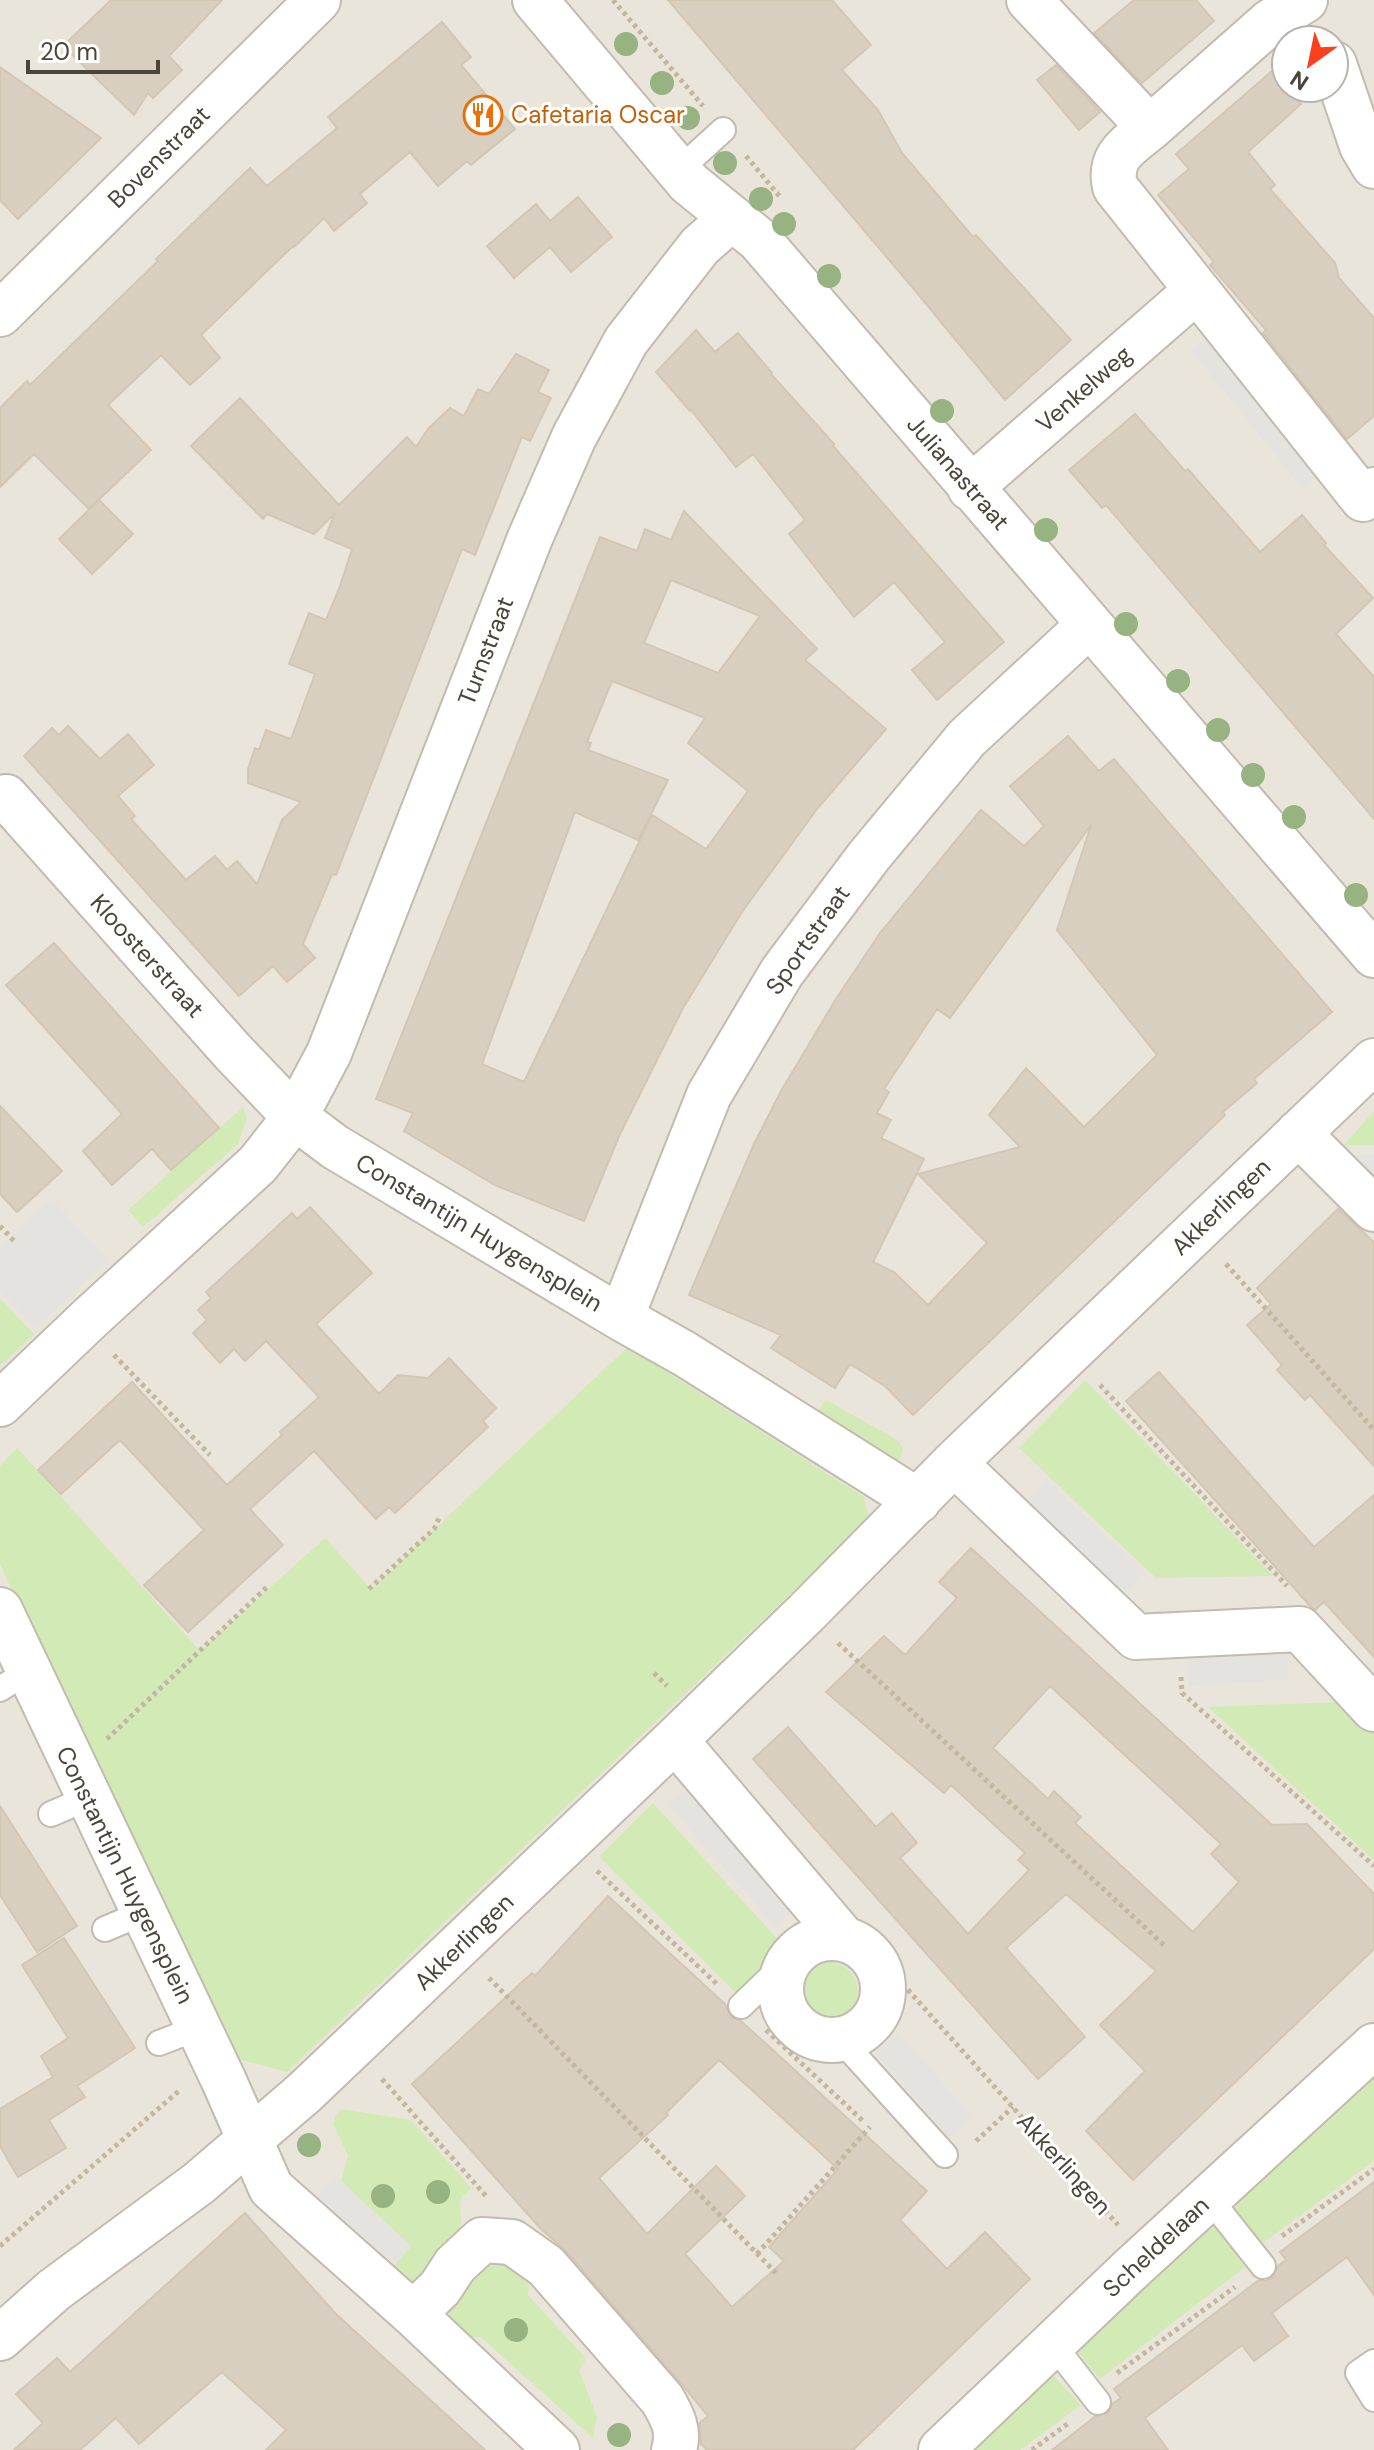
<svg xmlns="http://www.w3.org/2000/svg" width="1374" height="2450" font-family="'DM Sans',sans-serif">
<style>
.residential{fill:#eae5da;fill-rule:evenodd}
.green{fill:#d2eab5}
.parking{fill:#e5e3e0}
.building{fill:#d8cfc1;stroke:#d3c7b4;stroke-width:2;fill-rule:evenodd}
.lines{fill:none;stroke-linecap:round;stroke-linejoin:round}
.service-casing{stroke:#c2bbae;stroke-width:28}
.minor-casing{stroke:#c2bbae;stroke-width:48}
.path{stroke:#c4b79f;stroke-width:5;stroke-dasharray:4 4;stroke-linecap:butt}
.service{stroke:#fff;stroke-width:24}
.minor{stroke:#fff;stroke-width:44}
.tree{fill:#97b381}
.labels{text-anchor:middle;stroke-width:6;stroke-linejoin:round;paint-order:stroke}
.food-label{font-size:24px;fill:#c56008;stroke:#fff;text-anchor:start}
.street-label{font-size:24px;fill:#4b4439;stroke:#fff}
</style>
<rect width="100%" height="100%" fill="#f6f3ec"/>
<path class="residential" d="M 0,0 L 1374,0 L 1374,2450 L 0,2450 ZM 1286,40 L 1334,40 L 1334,88 L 1286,88 Z"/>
<path class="green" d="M 243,1107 L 247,1118 L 238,1144 L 143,1227 L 128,1210 Z
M 1374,1111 L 1374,1145 L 1344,1145 Z
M 0,1299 L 34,1334 L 0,1366 Z
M 628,1347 L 864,1497 L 869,1519 L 287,2072 L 226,2056 L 0,1564 L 0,1466 L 17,1448 L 200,1651 L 325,1538 L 371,1589 Z
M 1085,1380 L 1273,1576 L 1156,1578 L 1019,1448 Z
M 826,1400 L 899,1441 L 903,1450 L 899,1461 L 815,1414 Z
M 1342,1702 L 1374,1731 L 1374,1860 L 1208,1707 Z
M 653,1803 L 783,1945 L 740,1997 L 599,1857 Z
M798 1992a30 30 0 1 1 60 0a30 30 0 1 1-60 0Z
M 1374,2075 L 1374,2161 L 1263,2243 L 1228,2201 Z
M 342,2109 L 411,2120 L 471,2188 L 460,2199 L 462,2238 L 428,2276 L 407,2287 L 387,2273 L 411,2246 L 341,2181 L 348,2156 L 333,2124 L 336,2115 Z
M 1211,2219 L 1245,2267 L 1100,2379 L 1074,2347 Z
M 505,2261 L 531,2276 L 528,2295 L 586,2359 L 579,2370 L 597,2417 L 593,2438 L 481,2337 L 460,2337 L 449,2321 L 449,2301 L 484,2263 Z
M 1050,2372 L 1081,2405 L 1020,2450 L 969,2450 Z"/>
<path class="parking" d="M 1217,329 L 1328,467 L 1302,488 L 1191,350 Z
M 1374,1153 L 1374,1193 L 1339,1158 Z
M 51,1199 L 109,1259 L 36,1329 L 0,1292 L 0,1248 Z
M 1046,1480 L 1145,1571 L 1122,1595 L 1024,1504 Z
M 1286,1645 L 1289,1679 L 1189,1686 L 1187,1652 Z
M 691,1784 L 798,1907 L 776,1927 L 668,1805 Z
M 898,2033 L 973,2117 L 950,2137 L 875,2053 Z
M 335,2175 L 411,2247 L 387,2273 L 311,2202 Z"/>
<path class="building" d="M 111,0 L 222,0 L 169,56 L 182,70 L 153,98 L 148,93 L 134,115 L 63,46 Z
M 668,0 L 832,0 L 871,45 L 842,70 L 878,110 L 902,153 L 973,237 L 976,235 L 1071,340 L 1005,400 L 913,288 Z
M 1134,0 L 1196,0 L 1214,21 L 1142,83 L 1094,33 Z
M 442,22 L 471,57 L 461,65 L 515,129 L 471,165 L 467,161 L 438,186 L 410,152 L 360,194 L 367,203 L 334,231 L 324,218 L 294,247 L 293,246 L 201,335 L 220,358 L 190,385 L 161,355 L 108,405 L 151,450 L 89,509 L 34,454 L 0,487 L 0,408 L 27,381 L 30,385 L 158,261 L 156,259 L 250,168 L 267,186 L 337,128 L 328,117 Z
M 1056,65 L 1100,112 L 1079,130 L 1037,80 Z
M 0,67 L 101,138 L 18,219 L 0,200 Z
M 1272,71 L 1301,104 L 1248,152 L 1275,185 L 1270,189 L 1335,263 L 1339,278 L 1374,318 L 1374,416 L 1347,439 L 1263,333 L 1266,330 L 1210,265 L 1214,262 L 1158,195 L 1189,169 L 1176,154 Z
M 578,197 L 612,237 L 571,272 L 550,247 L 514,278 L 487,246 L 536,204 L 550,221 Z
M 696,330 L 715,352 L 738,333 L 772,373 L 771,374 L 834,444 L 833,446 L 1004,642 L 937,700 L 912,670 L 945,642 L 894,582 L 854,617 L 789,534 L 805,520 L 753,454 L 736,467 L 691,410 L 690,411 L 656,372 Z
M 516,354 L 549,370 L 538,392 L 551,398 L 530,441 L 522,437 L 475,555 L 462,549 L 336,875 L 332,874 L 303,944 L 315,958 L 287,982 L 273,966 L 239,996 L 24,756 L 52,728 L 59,735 L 68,726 L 100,759 L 128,734 L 154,765 L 118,796 L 135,816 L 131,819 L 186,880 L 215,856 L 227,870 L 237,861 L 257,884 L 282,820 L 301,802 L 248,783 L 248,769 L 255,748 L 259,750 L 266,730 L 291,739 L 315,674 L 289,664 L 309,613 L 326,620 L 339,589 L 352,549 L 325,538 L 335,513 L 314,534 L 267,514 L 263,519 L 191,446 L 240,398 L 339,505 L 407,437 L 416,447 L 428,429 L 450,408 L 464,416 L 478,389 L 489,394 Z
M 1135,414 L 1185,471 L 1188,469 L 1260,552 L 1302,515 L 1326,543 L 1324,545 L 1373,598 L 1336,634 L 1374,677 L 1374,819 L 1106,505 L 1102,508 L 1069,470 Z
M 99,500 L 133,534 L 92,574 L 59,539 Z
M 684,511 L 817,649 L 805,660 L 886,729 L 817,809 L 742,912 L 683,1008 L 620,1134 L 584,1221 L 495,1185 L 404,1131 L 413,1113 L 376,1099 L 600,537 L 637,551 L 645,529 L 671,540 ZM 671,580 L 760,616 L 718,673 L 644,643 ZM 612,681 L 705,718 L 688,743 L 748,791 L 706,849 L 652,815 L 524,1082 L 482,1064 L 575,812 L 638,840 L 668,780 L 588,750 L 591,743 L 587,742 Z
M 1068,736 L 1099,771 L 1114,759 L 1332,1012 L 1254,1079 L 1257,1083 L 1223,1112 L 1225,1115 L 913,1415 L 885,1386 L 850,1364 L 835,1388 L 771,1348 L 781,1335 L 689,1295 L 754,1144 L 781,1091 L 836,999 L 880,933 L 981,810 L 1024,846 L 1044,826 L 1010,786 ZM 1091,825 L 1057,930 L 1157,1055 L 1084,1127 L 1026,1068 L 989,1115 L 1020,1147 L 918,1174 L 987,1243 L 928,1305 L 894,1272 L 873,1262 L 924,1159 L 881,1138 L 891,1120 L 877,1113 L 889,1092 L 884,1089 L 937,1009 L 950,1018 Z
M 54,943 L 219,1128 L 171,1170 L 152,1149 L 112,1185 L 83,1151 L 122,1114 L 6,985 Z
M 0,1106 L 62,1171 L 17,1212 L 0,1194 Z
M 310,1207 L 372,1273 L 316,1324 L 379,1394 L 398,1375 L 428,1378 L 449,1358 L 496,1408 L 483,1421 L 488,1427 L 395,1513 L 389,1507 L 376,1519 L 314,1451 L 250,1509 L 283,1545 L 188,1632 L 144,1585 L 204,1530 L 120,1440 L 61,1494 L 38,1470 L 132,1382 L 227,1485 L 282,1435 L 280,1432 L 319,1397 L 266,1341 L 245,1361 L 234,1349 L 220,1363 L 193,1333 L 207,1320 L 198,1310 L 211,1298 L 206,1292 L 292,1213 L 297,1219 Z
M 1338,1209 L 1374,1242 L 1374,1466 L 1310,1395 L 1305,1400 L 1277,1370 L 1282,1365 L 1247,1325 L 1271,1304 L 1257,1288 Z
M 1159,1372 L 1314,1547 L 1374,1495 L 1374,1657 L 1324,1602 L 1315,1610 L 1311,1607 L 1126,1401 Z
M 971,1548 L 1272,1825 L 1307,1824 L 1374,1894 L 1374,1949 L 1133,2180 L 1086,2131 L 1145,2071 L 1100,2025 L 1156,1971 L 1066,1894 L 1006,1948 L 1085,2037 L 1038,2079 L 753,1759 L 788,1727 L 876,1827 L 892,1813 L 917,1843 L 900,1858 L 968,1934 L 1029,1870 L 1018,1860 L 1025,1853 L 951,1785 L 944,1793 L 826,1692 L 884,1636 L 905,1655 L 957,1598 L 939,1582 ZM 1050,1686 L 1221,1844 L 1211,1854 L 1239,1882 L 1193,1932 L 1075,1823 L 1081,1817 L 1054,1791 L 1048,1799 L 993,1748 Z
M 0,1806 L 77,1926 L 37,1952 L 0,1895 Z
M 608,1896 L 725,2004 L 731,2017 L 741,2021 L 927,2191 L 900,2220 L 947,2269 L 985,2232 L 1030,2279 L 853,2450 L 707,2450 L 701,2444 L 700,2423 L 708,2416 L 681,2383 L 565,2250 L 541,2229 L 412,2084 L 532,1973 L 535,1976 ZM 719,2060 L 838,2169 L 769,2247 L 784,2261 L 732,2307 L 685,2254 L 745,2196 L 716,2166 L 647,2234 L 599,2178 L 668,2115 L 666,2113 Z
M 64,1938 L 135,2048 L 77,2086 L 85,2097 L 49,2120 L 66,2148 L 18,2177 L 0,2146 L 0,2109 L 53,2077 L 41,2056 L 68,2038 L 22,1965 Z
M 1374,2182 L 1374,2295 L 1347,2257 L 1272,2313 L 1288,2336 L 1254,2361 L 1242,2345 L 1145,2418 L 1168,2450 L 1052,2450 L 1096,2416 L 1108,2413 L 1112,2404 L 1121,2398 L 1114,2389 L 1259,2280 L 1266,2281 L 1273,2277 L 1278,2266 L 1286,2260 L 1280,2252 Z
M 245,2213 L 336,2314 L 485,2450 L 266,2450 L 286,2430 L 222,2372 L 139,2444 L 116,2418 L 80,2450 L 14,2450 L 43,2423 L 16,2394 L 57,2358 L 70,2372 Z"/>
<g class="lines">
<g class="service-casing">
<path id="service" d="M 678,171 L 723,130
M 0,1689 L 28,1671
M 51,1814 L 88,1798
M 105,1929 L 143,1913
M 741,2006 L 769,1979 L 781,1980
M 841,2040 L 945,2155
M 159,2043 L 198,2028
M 1209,2198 L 1263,2266
M 1052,2343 L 1098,2402
M 1374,2362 L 1358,2373 L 1374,2399"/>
</g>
<g class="minor-casing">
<path id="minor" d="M 535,0 L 689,183 L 759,240 L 1374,955
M 1029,0 L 1150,128 C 1128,146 1108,156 1115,187 L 1363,499 L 1374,490
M 1334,64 L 1362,146 L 1374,166
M 1150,128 L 1270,22 L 1305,0
M 0,314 L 318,0
M 970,488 L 1196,291
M 0,798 L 6,797 L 232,1051 L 295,1117 L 329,1053 L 530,538 L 574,437 L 626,341 L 700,246 L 732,218
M 1298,1133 L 1374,1209
M 621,1318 L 709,1095 L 782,972 L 869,856 L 967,738 L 1089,625
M 0,1404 L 89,1319 L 258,1164 L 295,1117 L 335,1147 L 621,1318 L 685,1354 L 918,1501
M 954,1463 L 1136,1637 L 1300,1629 L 1374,1709
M 0,1610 L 224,2081 L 271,2188 L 413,2314 L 557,2450
M 675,1740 L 844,1939
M781 1989a51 51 0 1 1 102 0a51 51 0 1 1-102 0Z
M 413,2314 L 440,2288 L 455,2265 L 482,2240 L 512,2242 L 546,2266 L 662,2399 C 672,2416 680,2430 674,2450
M 0,2338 L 54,2290 L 199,2183 L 304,2093 L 675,1740 L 806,1613 L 954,1463 L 1374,1061
M 941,2450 L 1131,2269 L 1374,2046"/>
</g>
<path class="path" d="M 613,0 L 703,106
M 746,156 L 781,198
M 0,1226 L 15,1242
M 1226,1264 L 1374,1430
M 114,1355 L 210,1455
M 1100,1385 L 1287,1586
M 369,1589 L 434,1529 L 440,1516
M 838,1643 L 1166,1947
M 654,1673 L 667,1686
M 1181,1677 L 1182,1693 L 1374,1866
M 107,1739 L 269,1585
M 597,1871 L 718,1985
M 881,1974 L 900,1981 L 1118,2225
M 489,1978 L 776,2273
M 766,2030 L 864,2122
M 780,2043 L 796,2025
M 382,2079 L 487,2197
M 976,2141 L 1013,2107
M 1282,2236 L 1374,2169
M 0,2246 L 180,2090
M 757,2254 L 870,2127
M 1117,2373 L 1235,2287
M 1032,2450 L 1070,2422"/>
<use href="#service" class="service"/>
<use href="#minor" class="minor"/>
</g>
<g class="tree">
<circle cx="626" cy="44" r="12"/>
<circle cx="662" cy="83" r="12"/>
<circle cx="688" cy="118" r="12"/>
<circle cx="725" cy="163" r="12"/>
<circle cx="761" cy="199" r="12"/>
<circle cx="784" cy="224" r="12"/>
<circle cx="829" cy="276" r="12"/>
<circle cx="942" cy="411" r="12"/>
<circle cx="1046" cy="530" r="12"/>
<circle cx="1126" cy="624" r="12"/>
<circle cx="1178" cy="681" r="12"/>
<circle cx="1218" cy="730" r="12"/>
<circle cx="1253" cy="775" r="12"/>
<circle cx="1294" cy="817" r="12"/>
<circle cx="1356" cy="895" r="12"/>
<circle cx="309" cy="2145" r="12"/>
<circle cx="438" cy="2192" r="12"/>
<circle cx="383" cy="2196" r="12"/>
<circle cx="516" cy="2330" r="12"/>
<circle cx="619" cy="2435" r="12"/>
</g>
<defs>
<g id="restaurant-ring" transform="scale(2)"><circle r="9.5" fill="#fff" stroke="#e8710a" stroke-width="1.5"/><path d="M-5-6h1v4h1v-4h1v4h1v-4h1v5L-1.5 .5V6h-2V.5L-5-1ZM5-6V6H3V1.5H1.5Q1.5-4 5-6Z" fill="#e8710a"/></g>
</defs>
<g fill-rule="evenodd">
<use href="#restaurant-ring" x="483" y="115"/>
</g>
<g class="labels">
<g class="food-label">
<text x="511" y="123">Cafetaria Oscar</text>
</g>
<g class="street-label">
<text transform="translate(159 157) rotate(-45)" y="8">Bovenstraat</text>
<text transform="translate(1084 389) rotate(-41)" y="8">Venkelweg</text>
<text transform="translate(958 473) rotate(49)" y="8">Julianastraat</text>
<text transform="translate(486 651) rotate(-69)" y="8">Turnstraat</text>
<text transform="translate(808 940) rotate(-55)" y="8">Sportstraat</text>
<text transform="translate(147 956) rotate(48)" y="8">Kloosterstraat</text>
<text transform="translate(1221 1207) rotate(-44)" y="8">Akkerlingen</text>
<text transform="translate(479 1233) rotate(31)" y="8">Constantijn Huygensplein</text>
<text transform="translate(125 1875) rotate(64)" y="8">Constantijn Huygensplein</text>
<text transform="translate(464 1942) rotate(-44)" y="8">Akkerlingen</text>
<text transform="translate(1064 2164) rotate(48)" y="8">Akkerlingen</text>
<text transform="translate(1156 2247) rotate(-43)" y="8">Scheldelaan</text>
</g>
</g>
<g transform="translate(1310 64) rotate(213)"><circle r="38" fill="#ffffff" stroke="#b7b4b0" stroke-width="2"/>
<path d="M0-6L14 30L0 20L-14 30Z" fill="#fc3f1d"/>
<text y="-12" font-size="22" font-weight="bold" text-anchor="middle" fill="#4b4439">N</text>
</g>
<path d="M28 60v12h130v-12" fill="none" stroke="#4b4439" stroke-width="4"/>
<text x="40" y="60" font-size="24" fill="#4b4439" stroke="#ffffff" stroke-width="6" paint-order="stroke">20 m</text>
</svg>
